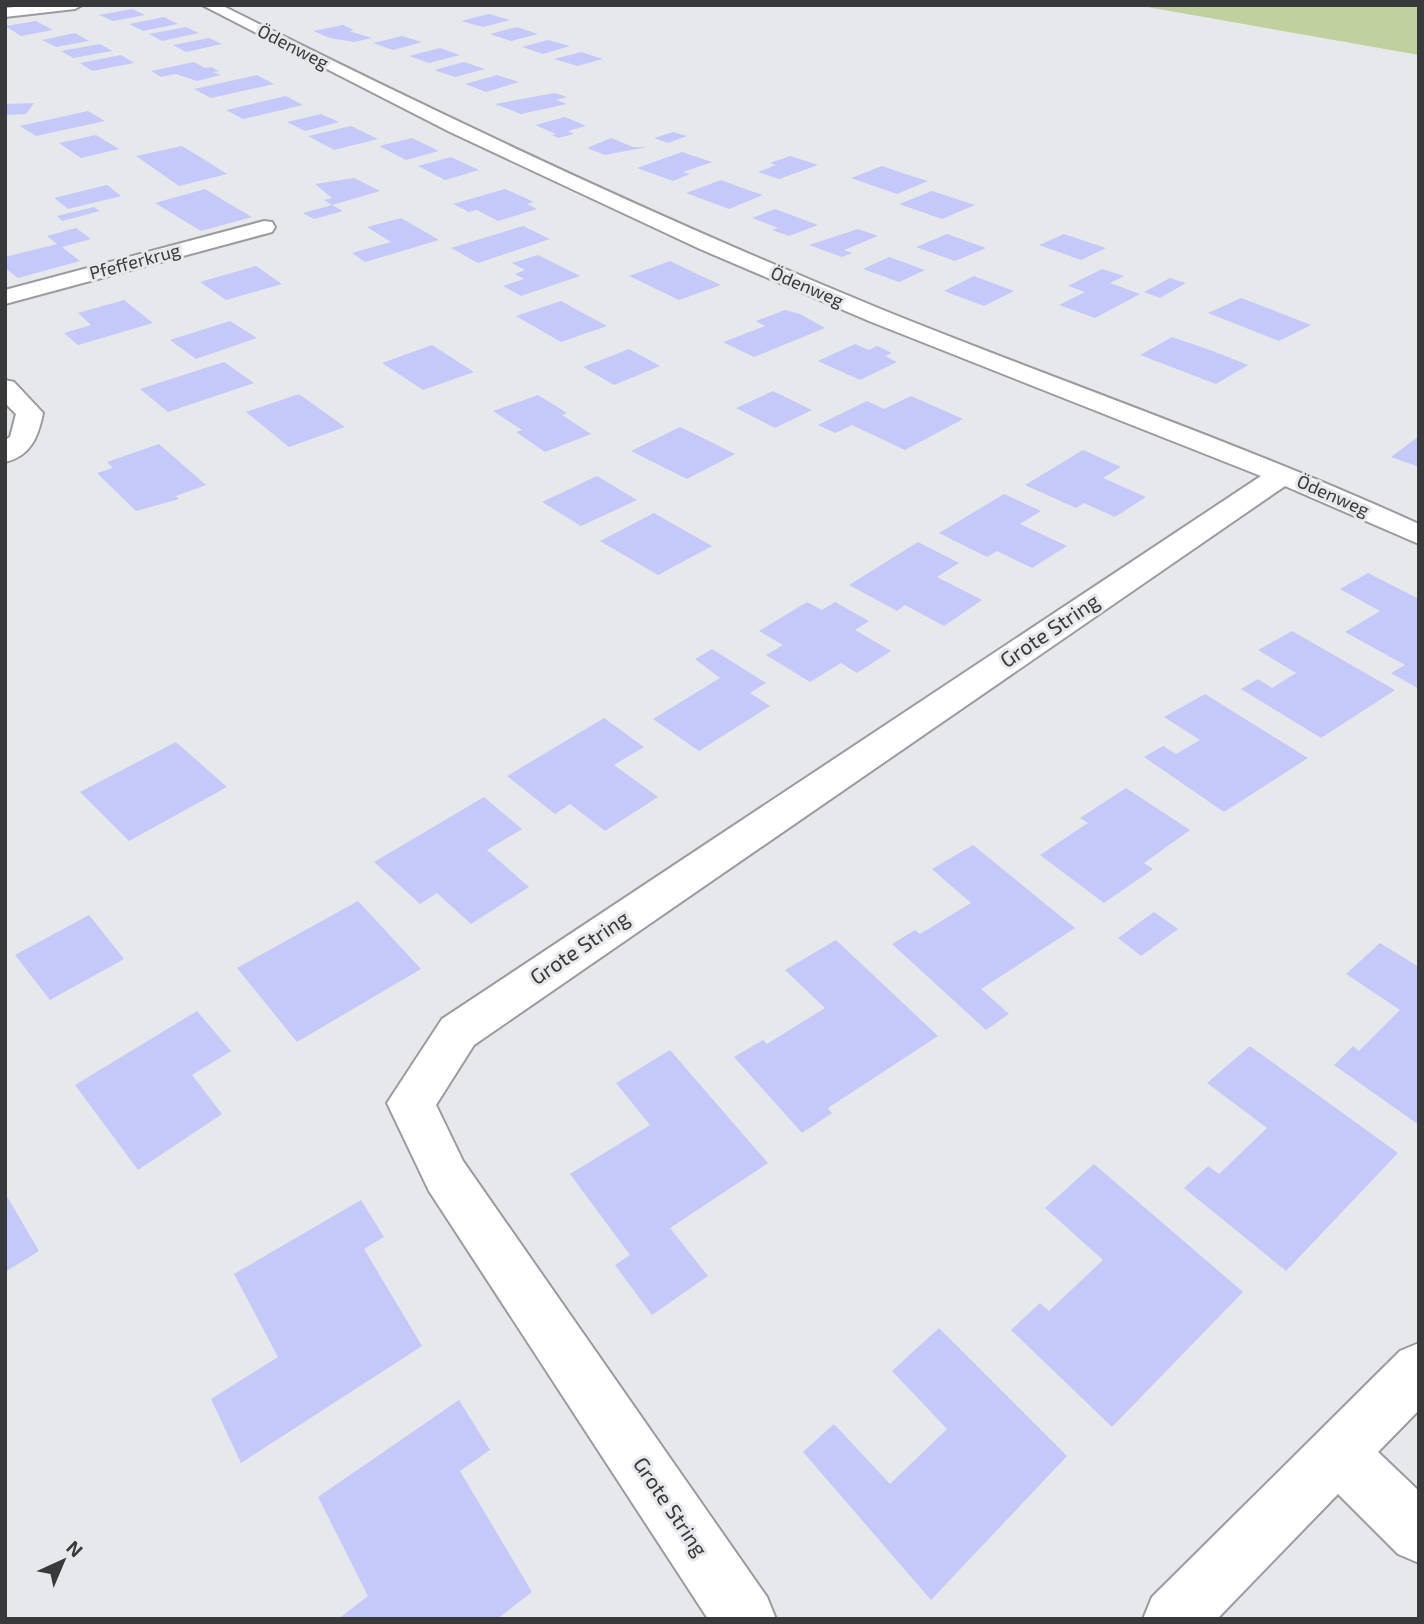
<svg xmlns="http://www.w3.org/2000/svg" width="1424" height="1624" font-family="'Exo 2',sans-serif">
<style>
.green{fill:#c0d09f}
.building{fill:#c4c9fa}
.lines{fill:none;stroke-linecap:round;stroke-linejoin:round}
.street-casing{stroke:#9a9b9e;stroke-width:4}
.secondary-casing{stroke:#9a9b9e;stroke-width:4}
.street{fill:#fff;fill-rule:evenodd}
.secondary{fill:#fff;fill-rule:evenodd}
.labels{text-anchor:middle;stroke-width:6;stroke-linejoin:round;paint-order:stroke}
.far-street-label{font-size:18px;fill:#38393a;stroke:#e7e8eb}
.street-label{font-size:21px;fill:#38393a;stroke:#e7e8eb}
</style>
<rect width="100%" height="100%" fill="#e7e8eb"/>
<path class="green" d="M 1136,5 L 1419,5 L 1419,55 Z"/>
<path class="building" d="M 132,9 L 145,15 L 113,21 L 99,15 Z
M 489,14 L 510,20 L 483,27 L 461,21 Z
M 164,17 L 178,24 L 143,31 L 129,24 Z
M 36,21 L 53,30 L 21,36 L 5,26 Z
M 343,25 L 354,30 L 349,31 L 372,38 L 354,42 L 330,38 L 313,31 Z
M 186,27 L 199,33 L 162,41 L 149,34 Z
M 517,27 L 538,34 L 511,41 L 490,34 Z
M 75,33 L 89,41 L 56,47 L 42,40 Z
M 402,36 L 422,42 L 393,50 L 373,43 Z
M 209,38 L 222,44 L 186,52 L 173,45 Z
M 548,40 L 570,46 L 543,54 L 522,47 Z
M 100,44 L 112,51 L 73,58 L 61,51 Z
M 440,48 L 460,55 L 429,63 L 409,56 Z
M 581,52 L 603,59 L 577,66 L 554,59 Z
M 121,55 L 134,63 L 92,71 L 80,63 Z
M 194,62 L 205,68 L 211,67 L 219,71 L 213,72 L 221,75 L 197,81 L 176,74 L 161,77 L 151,71 Z
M 464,62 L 485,69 L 455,77 L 434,70 Z
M 257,75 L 274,84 L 211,98 L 194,89 Z
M 497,75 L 519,82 L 486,92 L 465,84 Z
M 555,93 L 567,97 L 556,100 L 567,104 L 521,114 L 495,104 Z
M 286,96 L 303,105 L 243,119 L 226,110 Z
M 34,103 L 26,114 L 5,115 L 5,104 Z
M 88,111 L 105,121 L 36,136 L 20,126 Z
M 321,114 L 339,122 L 305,131 L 287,122 Z
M 565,117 L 586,126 L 568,131 L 574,134 L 558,138 L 552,135 L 556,134 L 535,125 Z
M 351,126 L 378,139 L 334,150 L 308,136 Z
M 673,132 L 687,136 L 668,143 L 654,138 Z
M 96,135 L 119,149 L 81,158 L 59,143 Z
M 412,138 L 439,151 L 406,160 L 379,146 Z
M 611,138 L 633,147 L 647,147 L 605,155 L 587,148 Z
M 182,146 L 205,160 L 227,174 L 179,186 L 136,156 Z
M 682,152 L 712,162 L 683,172 L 690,174 L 673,181 L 637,168 Z
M 790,156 L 818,165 L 779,179 L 758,172 L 776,165 L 770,163 Z
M 451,157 L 479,170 L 445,180 L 418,166 Z
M 882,166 L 905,174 L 928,181 L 897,194 L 851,178 Z
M 354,178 L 380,191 L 332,205 L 324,200 L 332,198 L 315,184 Z
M 721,180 L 742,188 L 763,195 L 729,209 L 686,193 Z
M 107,185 L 121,196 L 68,209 L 54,198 Z
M 205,189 L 228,203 L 252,217 L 201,231 L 155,203 Z
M 505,189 L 534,202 L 527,204 L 537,209 L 498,221 L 477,210 L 469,212 L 453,204 Z
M 932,191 L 975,205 L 942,219 L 899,204 Z
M 332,205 L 343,211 L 314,219 L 303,213 Z
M 94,207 L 100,211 L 62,221 L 57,216 Z
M 775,209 L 818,225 L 789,236 L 772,230 L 778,228 L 752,218 Z
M 401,218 L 439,240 L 365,262 L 352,253 L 391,242 L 367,227 Z
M 523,226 L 550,239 L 478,263 L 451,248 Z
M 76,228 L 91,239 L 62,247 L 80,261 L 18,278 L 5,268 L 5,257 L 57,244 L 47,236 Z
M 858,229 L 878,236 L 844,250 L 852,253 L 842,257 L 809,245 Z
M 947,234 L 986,248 L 955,261 L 916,247 Z
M 1064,234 L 1106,248 L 1081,260 L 1039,245 Z
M 538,255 L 580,276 L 521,296 L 503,286 L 524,279 L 515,274 L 525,270 L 512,263 Z
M 889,257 L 925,270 L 899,282 L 863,269 Z
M 670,261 L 695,273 L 721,285 L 679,300 L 629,276 Z
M 256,266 L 282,284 L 226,300 L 200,282 Z
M 1102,269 L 1124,276 L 1110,283 L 1140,294 L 1095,318 L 1059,305 L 1085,292 L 1068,286 Z
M 974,276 L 1014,291 L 984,306 L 944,291 Z
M 1170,278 L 1186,283 L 1160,298 L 1144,292 Z
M 1241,298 L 1275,311 L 1311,325 L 1279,341 L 1208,313 Z
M 124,300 L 153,323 L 78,345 L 64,333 L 91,325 L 78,313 Z
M 561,301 L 583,313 L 607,326 L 561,342 L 516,316 Z
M 785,310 L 800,314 L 825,328 L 754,357 L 723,342 L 765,326 L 756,321 Z
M 230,321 L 257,338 L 196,359 L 170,340 Z
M 1172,337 L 1210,350 L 1248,365 L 1216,384 L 1140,355 Z
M 855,344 L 869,350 L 877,346 L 892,353 L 885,356 L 897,362 L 860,380 L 818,361 Z
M 432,345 L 474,372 L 423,390 L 382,363 Z
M 629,349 L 660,366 L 614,385 L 583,367 Z
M 224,362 L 254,383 L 168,412 L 140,389 Z
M 773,391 L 812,410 L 775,428 L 736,408 Z
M 299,394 L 345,427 L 289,447 L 246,412 Z
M 538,395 L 567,413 L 562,415 L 591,434 L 545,452 L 516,432 L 522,430 L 493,411 Z
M 911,396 L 963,419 L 905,450 L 852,425 L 835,433 L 818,425 L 867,401 L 884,409 Z
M 680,427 L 707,440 L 735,454 L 687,479 L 631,451 Z
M 1419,436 L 1419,467 L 1391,457 Z
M 159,444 L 206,485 L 176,496 L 179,499 L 136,511 L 97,473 L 113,468 L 107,462 Z
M 1083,450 L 1121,467 L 1103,478 L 1146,497 L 1115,517 L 1084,503 L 1076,508 L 1025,485 Z
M 597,476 L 637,500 L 581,526 L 542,502 Z
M 1004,494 L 1041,511 L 1020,524 L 1067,546 L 1032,568 L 997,551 L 987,557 L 939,533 Z
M 654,513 L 682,529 L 712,546 L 658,575 L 600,541 Z
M 918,542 L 959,563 L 937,577 L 982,600 L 944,626 L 905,605 L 897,611 L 849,585 Z
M 1368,573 L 1419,599 L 1419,689 L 1391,673 L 1405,665 L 1345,632 L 1380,611 L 1340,589 Z
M 807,602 L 822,610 L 835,602 L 869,621 L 855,630 L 891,651 L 857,673 L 841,663 L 810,682 L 766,655 L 783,645 L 759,631 Z
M 1292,631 L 1395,690 L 1321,738 L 1241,689 L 1258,679 L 1272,688 L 1296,673 L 1258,650 Z
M 712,649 L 766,683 L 750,693 L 770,706 L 699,751 L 653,719 L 720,678 L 695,659 Z
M 1205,694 L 1308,758 L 1224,812 L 1144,757 L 1163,746 L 1176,754 L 1200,740 L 1164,717 Z
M 604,718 L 644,747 L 614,765 L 658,797 L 605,831 L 570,804 L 555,814 L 507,776 Z
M 176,742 L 227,787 L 129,841 L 80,792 Z
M 1126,788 L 1190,830 L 1144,863 L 1153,869 L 1104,903 L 1040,855 L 1088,823 L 1080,818 Z
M 484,797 L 522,829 L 487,850 L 529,887 L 471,924 L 437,893 L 420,904 L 374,862 Z
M 973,845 L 1075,928 L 981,989 L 1009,1014 L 986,1030 L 892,944 L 915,930 L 920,934 L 971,903 L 932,869 Z
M 358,901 L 421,969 L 297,1042 L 237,968 Z
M 1154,912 L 1178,929 L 1141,956 L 1118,938 Z
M 89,915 L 124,959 L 50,1000 L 15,955 Z
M 836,940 L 938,1036 L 828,1108 L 832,1113 L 802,1133 L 734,1057 L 763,1040 L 767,1044 L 825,1008 L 785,970 Z
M 1380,943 L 1419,967 L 1419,1125 L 1334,1065 L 1353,1046 L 1359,1051 L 1400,1010 L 1346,974 Z
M 197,1011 L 231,1051 L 192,1075 L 222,1114 L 138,1170 L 75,1085 Z
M 1250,1046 L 1398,1153 L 1286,1271 L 1184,1188 L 1208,1166 L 1219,1174 L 1267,1128 L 1207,1083 Z
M 670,1050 L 768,1163 L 670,1228 L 708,1276 L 652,1315 L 615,1265 L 630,1255 L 570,1174 L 650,1125 L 616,1083 Z
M 1094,1164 L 1243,1292 L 1112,1427 L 1011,1330 L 1040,1303 L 1049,1311 L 1103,1260 L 1045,1208 Z
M 5,1193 L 39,1251 L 5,1272 Z
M 361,1200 L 384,1237 L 364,1249 L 422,1346 L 241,1463 L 211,1399 L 278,1357 L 234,1274 Z
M 939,1328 L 1067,1456 L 931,1600 L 803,1452 L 834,1424 L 890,1484 L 947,1429 L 892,1371 Z
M 459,1400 L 490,1450 L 460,1471 L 532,1592 L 497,1619 L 338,1619 L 368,1596 L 318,1497 Z"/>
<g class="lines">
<g class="street-casing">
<path id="street" d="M 202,5 L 221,5 C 438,114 657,218 883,310 C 1061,382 1243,444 1419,524 L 1419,544 L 1285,486 L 474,1045 L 436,1105 L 463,1161 L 767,1597 L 776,1619 L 708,1619 L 429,1191 L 387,1103 L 442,1019 L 1261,476 L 869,321 L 700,249 L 450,132 Z
M 264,221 L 272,222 L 275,227 L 272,232 L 5,304 L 5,290 Z
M 5,380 L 14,382 L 43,413 C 38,437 31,456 5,462 L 5,440 L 10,437 L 16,414 L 5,403 Z
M 1419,1343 L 1419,1410 L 1378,1452 L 1419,1491 L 1419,1563 L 1398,1554 L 1338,1494 L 1217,1619 L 1143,1619 L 1152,1597 L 1400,1351 Z"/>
</g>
<g class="secondary-casing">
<path id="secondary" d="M 33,5 L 82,5 L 75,9 L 5,17 L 5,8 Z"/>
</g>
<use href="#street" class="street"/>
<use href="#secondary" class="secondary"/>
</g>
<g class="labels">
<g class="far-street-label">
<text transform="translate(293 47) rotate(27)" y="6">Ödenweg</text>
<text transform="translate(135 262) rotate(-15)" y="6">Pfefferkrug</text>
<text transform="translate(807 287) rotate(23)" y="6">Ödenweg</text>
<text transform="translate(1333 496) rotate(24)" y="6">Ödenweg</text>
</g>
<g class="street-label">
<text transform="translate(1050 631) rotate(-34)" y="7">Grote String</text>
<text transform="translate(580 948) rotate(-34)" y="7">Grote String</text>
<text transform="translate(670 1507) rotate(56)" y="7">Grote String</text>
</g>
</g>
<rect width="1424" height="1624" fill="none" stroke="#38393a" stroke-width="14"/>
<g transform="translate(63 1561) rotate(44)" stroke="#e7e8eb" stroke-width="5" paint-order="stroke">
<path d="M0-5L12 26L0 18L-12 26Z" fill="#38393a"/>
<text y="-10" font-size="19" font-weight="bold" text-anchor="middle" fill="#38393a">N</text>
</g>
</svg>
